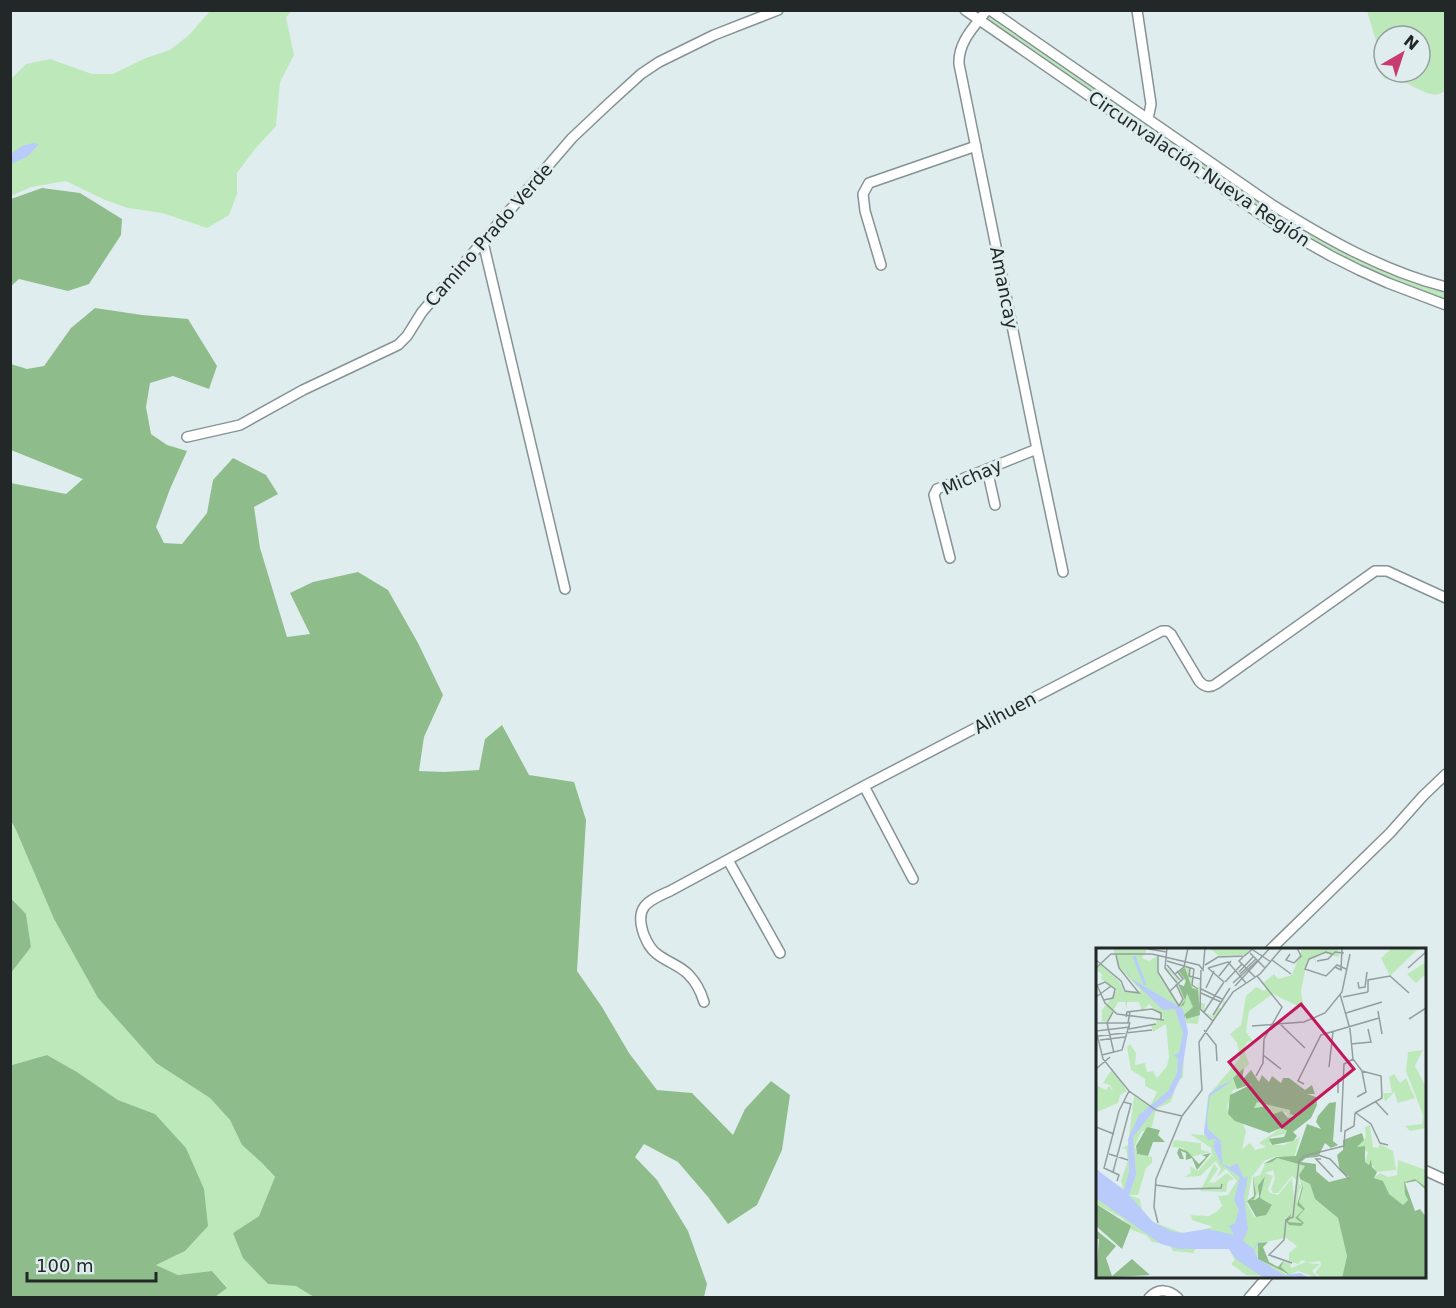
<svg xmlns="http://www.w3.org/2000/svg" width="1456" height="1308" font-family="'DejaVu Sans',sans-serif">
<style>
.green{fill:#bde9ba;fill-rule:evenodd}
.forest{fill:#8ebd8b}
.water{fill:#b8cbfa}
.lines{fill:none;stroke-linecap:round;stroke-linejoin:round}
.minor-casing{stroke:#869294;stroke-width:12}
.minor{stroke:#fff;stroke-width:9}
.labels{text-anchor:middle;stroke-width:6;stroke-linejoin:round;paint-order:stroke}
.street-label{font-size:18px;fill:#222727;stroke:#e0edef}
.inset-river{fill:none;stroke:#b8cbfa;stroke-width:3}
.inset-road{fill:none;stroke:#949e9f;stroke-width:1.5}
.view{fill:#c2185b;fill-opacity:0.15;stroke:#c2185b;stroke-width:3}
.inset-edge{fill:none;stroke:#222727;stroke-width:3}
</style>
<rect width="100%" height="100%" fill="#e0edef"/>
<path class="green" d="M 210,11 L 292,11 L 286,17 L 294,55 L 280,82 L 276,126 L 255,149 L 237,173 L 237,194 L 229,215 L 207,228 L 162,213 L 128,208 L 105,200 L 66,181 L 31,187 L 11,196 L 10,80 L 26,64 L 50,59 L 92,74 L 113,74 L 146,58 L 170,50 L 189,35 Z
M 1367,11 L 1445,11 L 1446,90 C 1432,103 1414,84 1400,81 C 1395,80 1390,80 1385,79 L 1379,71 L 1376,58 L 1377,44 ZM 1384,36 L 1420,36 L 1420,72 L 1384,72 Z
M 987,16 L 993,17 L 1275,211 L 1388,271 L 1445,293 L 1445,298 L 1442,299 C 1380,276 1325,249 1269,214 L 1024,47 L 985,18 Z
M 10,821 L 16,830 L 54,919 L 98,998 L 156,1063 L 210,1098 L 230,1120 L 242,1145 L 262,1163 L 275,1178 L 259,1216 L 233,1233 L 268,1284 L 297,1286 L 314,1297 L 215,1297 L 227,1287 L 212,1271 L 178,1275 L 155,1265 L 185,1251 L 155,1114 L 118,1100 L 77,1072 L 47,1055 L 12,1065 L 11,1064 L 11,973 L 31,947 L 26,914 L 11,897 Z"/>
<path class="forest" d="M 42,188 L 80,193 L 122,219 L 121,235 L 89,284 L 68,291 L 19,279 L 11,286 L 11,199 Z
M 95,308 L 142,315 L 188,319 L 217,366 L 209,389 L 173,376 L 150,383 L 146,407 L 151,434 L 167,445 L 187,451 L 170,489 L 156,527 L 164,543 L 182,544 L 207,513 L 213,480 L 233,458 L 266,475 L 278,494 L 254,507 L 260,548 L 287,637 L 310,634 L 290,593 L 313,582 L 358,572 L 388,590 L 418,643 L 443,695 L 424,737 L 419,771 L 444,772 L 479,770 L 485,739 L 502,725 L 529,775 L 574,782 L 586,820 L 577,971 L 602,1007 L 629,1053 L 657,1090 L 692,1093 L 733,1135 L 745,1109 L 771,1081 L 790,1095 L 782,1150 L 757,1205 L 728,1224 L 708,1197 L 678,1162 L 644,1144 L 635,1157 L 657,1180 L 688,1231 L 707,1284 L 704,1297 L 314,1297 L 296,1286 L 268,1284 L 243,1258 L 233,1233 L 259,1216 L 275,1177 L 262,1163 L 242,1145 L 230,1120 L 210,1098 L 156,1063 L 98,998 L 54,919 L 16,830 L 11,821 L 11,483 L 66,494 L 83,479 L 11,450 L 11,364 L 27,369 L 44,366 L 71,328 Z
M 10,897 L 26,914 L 31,947 L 11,973 Z
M 47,1055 L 77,1072 L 118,1100 L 155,1114 L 186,1148 L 204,1189 L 208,1226 L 185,1251 L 156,1265 L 178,1275 L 212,1271 L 227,1288 L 215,1297 L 11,1297 L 11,1064 L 12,1065 Z"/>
<path class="water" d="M 33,143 L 39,144 L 27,157 L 11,164 L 11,154 L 22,146 Z"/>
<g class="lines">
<g class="minor-casing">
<path id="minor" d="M 965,10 L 1276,225 L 1331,256 L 1359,270 L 1388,283 L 1446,305
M 987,10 C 974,27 958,42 959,64 L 1037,449 L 1063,572
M 990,10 L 1271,204 C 1325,238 1383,271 1446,287
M 1137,10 L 1151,104 L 1148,119
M 483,242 L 565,589
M 881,265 L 865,211 L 863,194 L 869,183 L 976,146
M 187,437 L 240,425 L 303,390 L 398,345 L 407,336 L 422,312 L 572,138 L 607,105 L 641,74 L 659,62 L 714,35 L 778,10
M 987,469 L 995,505
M 950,558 L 934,495 L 937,489 L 1037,449
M 864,786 L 913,879
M 728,860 L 780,953
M 1270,950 L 1390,833 L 1423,796 L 1446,774
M 704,1002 C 701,992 696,982 688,974 C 679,965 667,962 657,954 C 650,949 647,942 644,935 C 634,907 647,901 670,891 L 864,786 L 1162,631 L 1167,631 L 1171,634 L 1199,681 C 1204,687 1210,688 1216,684 L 1375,571 L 1387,571 L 1446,598
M 1424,1170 L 1446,1180
M 1149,1298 C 1158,1288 1169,1289 1178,1298
M 1249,1298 L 1268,1276"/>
</g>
<use href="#minor" class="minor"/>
</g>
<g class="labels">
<g class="street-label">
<text transform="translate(1199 169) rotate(34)" y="6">Circunvalación Nueva Región</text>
<text transform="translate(489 235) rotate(-49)" y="6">Camino Prado Verde</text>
<text transform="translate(1004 288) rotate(79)" y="6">Amancay</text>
<text transform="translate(972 477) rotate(-24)" y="6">Michay</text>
<text transform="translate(1005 713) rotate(-28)" y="6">Alihuen</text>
</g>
</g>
<g transform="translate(1096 948)">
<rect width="330" height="330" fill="#e0edef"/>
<path d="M 18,0 L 52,0 L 46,10 L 53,13 L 61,8 L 62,24 L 82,58 L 87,50 L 78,28 L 70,21 L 70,10 L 70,19 L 78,26 L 85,38 L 88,38 L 89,32 L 81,24 L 89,19 L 94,20 L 97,40 L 102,41 L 104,31 L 103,54 L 109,56 L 108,64 L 117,68 L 122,59 L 126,61 L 127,52 L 130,54 L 124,65 L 118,71 L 104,62 L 102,76 L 89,75 L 87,129 L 81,134 L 75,154 L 60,161 L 56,179 L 45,184 L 39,198 L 41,206 L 56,209 L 56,215 L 50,220 L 42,247 L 33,247 L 44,251 L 46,262 L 57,274 L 89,286 L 117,279 L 96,272 L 95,267 L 113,268 L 120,264 L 126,258 L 122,248 L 132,247 L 141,233 L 130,221 L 120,230 L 125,221 L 120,213 L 104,228 L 88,229 L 95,225 L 94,218 L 102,223 L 116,207 L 115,200 L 94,186 L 108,187 L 112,148 L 144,110 L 141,95 L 134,86 L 145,77 L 150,48 L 160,39 L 168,43 L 171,40 L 167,35 L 178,26 L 182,31 L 196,27 L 206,0 L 241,0 L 244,5 L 243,9 L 227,5 L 219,10 L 220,19 L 218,10 L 211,13 L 205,43 L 208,61 L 177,46 L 153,63 L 150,84 L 157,93 L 151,94 L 148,102 L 153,116 L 137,131 L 141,141 L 137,142 L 131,159 L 133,167 L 147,176 L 150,183 L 146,201 L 154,195 L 159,202 L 170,199 L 163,195 L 185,180 L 193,185 L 175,189 L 174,197 L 188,197 L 204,189 L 198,210 L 180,208 L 168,213 L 156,229 L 151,255 L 158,269 L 167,268 L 176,258 L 164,251 L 169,228 L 158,254 L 172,259 L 161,268 L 153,255 L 160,246 L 157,229 L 164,227 L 169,216 L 181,210 L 209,218 L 203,227 L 203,236 L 206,239 L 203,242 L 201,256 L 207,262 L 199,270 L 206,275 L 192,274 L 197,264 L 189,272 L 193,277 L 208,275 L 202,269 L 209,261 L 203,254 L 207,240 L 204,231 L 214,236 L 219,251 L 242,270 L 251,308 L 246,330 L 226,330 L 219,325 L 225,317 L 224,313 L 211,315 L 224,316 L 216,323 L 222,330 L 202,323 L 195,326 L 214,330 L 150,327 L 135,316 L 139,312 L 133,301 L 101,299 L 97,305 L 77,303 L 74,297 L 56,294 L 50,287 L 36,282 L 26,270 L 0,256 L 0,220 L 17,238 L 27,240 L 25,233 L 32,212 L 30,201 L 26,200 L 32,197 L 38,148 L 54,158 L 61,144 L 49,138 L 49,131 L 35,122 L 31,99 L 34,96 L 40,105 L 39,117 L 49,115 L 51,124 L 57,123 L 61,130 L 71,118 L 73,109 L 70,76 L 57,84 L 55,77 L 61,76 L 60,72 L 34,70 L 69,72 L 53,56 L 46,64 L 43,54 L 31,54 L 31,60 L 29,54 L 22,54 L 11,74 L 6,73 L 6,62 L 20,43 L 5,31 L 6,26 L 0,22 L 4,16 L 23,33 L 28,44 L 45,43 L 23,19 L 20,7 L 14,7 L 18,6 ZM 177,222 L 179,230 L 175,241 L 177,245 L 182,245 L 196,228 L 200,232 L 198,250 L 196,230 L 182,247 L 174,245 L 172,241 L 177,228 L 169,225 ZM 190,290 L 201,298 L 193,305 L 193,313 L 202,316 L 206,312 L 210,314 L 195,320 L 194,315 L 187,313 L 185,319 L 192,327 L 161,310 L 164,295 ZM 113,0 L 157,0 L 148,7 L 123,8 ZM 296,0 L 323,0 L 294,28 L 285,10 ZM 330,14 L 330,26 L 320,35 L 311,26 ZM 327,102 L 319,118 L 330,139 L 330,180 L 314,183 L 309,178 L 326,176 L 327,167 L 310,123 L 312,104 ZM 16,121 L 31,143 L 24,147 L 22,155 L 1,164 L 0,137 L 10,142 L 13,138 L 18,144 L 14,137 L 7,135 ZM 298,126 L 304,135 L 310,130 L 319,150 L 302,155 L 298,144 L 289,154 L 287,145 L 296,145 L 293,129 ZM 161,154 L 194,162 L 203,170 L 192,171 L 191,165 L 186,163 L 175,167 L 168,158 L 158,160 ZM 274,177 L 277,199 L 282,200 L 284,196 L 297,203 L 300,222 L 281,224 L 274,214 L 273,217 L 269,214 L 272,204 L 261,199 L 270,189 L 269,179 ZM 78,192 L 105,195 L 105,202 L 114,204 L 95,209 L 87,200 L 76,199 ZM 302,212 L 330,222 L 330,239 L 319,231 L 309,233 L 312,252 L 307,257 L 292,246 L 287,233 L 278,230 L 284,225 L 292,229 L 301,227 ZM 118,216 L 122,221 L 113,234 L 118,235 L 131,225 L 138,231 L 132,233 L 130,244 L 104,243 Z" fill="#bde9ba" fill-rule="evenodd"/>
<path d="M 89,20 L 96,40 L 102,42 L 104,67 L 90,71 L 90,68 L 87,72 L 88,67 L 97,59 L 91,45 L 88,57 L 84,59 L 89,52 L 82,36 L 88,38 L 90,33 L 83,23 ZM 148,120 L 146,132 L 155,122 L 163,134 L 166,127 L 173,134 L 176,128 L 185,135 L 187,130 L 193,130 L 209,142 L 216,137 L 219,146 L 211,146 L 220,149 L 221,157 L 215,170 L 197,184 L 201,188 L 197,193 L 176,197 L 173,191 L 188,189 L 191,183 L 185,180 L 173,185 L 139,173 L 132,166 L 134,147 L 156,136 L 141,141 L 137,130 ZM 161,154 L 194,162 L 194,166 L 203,169 L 192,170 L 186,163 L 175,167 L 171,158 L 158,160 ZM 240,154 L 237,193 L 242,197 L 235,200 L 229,195 L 222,209 L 210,210 L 205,214 L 220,216 L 220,223 L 233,234 L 253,229 L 244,223 L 241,207 L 247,202 L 247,192 L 266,185 L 268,192 L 261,199 L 269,198 L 269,214 L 273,217 L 275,211 L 276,219 L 281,224 L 278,230 L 287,233 L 293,246 L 307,257 L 312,252 L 309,246 L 308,234 L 319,231 L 330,239 L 330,242 L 320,233 L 309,235 L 319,263 L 324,261 L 330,269 L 330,330 L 246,330 L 251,308 L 242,270 L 219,251 L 214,236 L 204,231 L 207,240 L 203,254 L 209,261 L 202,269 L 208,275 L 205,278 L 193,277 L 189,272 L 196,265 L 192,274 L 206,275 L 199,270 L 207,262 L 201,257 L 206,239 L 203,227 L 209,218 L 181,210 L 176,214 L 167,216 L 180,209 L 200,208 L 211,176 L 225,181 L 220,174 L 222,168 L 233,155 ZM 51,179 L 64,182 L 62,187 L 69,194 L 57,194 L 52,208 L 41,206 L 40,198 ZM 83,200 L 91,203 L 103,216 L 110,209 L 106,207 L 115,205 L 101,222 L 96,210 L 90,212 L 90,205 L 85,203 L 88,211 L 84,211 L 81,205 ZM 157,228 L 160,246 L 158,251 L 154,251 L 159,252 L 163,249 L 162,238 L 169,228 L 164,250 L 176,257 L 170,267 L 160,269 L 151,253 L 158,248 ZM 0,256 L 35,278 L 26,301 L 0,278 ZM 0,282 L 20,298 L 10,310 L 16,328 L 36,311 L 54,327 L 0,330 L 3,291 L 0,291 ZM 172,294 L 167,299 L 173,314 L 182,319 L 188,312 L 185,319 L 194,327 L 162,311 L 162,295 Z" fill="#8ebd8b" fill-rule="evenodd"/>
<path d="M 26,7 L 34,30 L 87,61 L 92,84 L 85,129 L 75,149 L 59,161 L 37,189 L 40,227 L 33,247 L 57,274 L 75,283 L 85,285 L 112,281 L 138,287 L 133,278 L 139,275 L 143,262 L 138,252 L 144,229 L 125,216 L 117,199 L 122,192 L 115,199 L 120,191 L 112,192 L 108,184 L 113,146 L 127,136 L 133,134 L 141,120 L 133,135 L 114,148 L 111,172 L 112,181 L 125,193 L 126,216 L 134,219 L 141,215 L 148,231 L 152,228 L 148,249 L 152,281 L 147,293 L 158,301 L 161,295 L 164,293 L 158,302 L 162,311 L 188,327 L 204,325 L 214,330 L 168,330 L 140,311 L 133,301 L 83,301 L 65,296 L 0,250 L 0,221 L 28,242 L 33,224 L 32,191 L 43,167 L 72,143 L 81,125 L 82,111 L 78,107 L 83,105 L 87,85 L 79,61 L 67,62 L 33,29 Z" fill="#b8cbfa"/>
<path class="inset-river" d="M 38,8 L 49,37"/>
<path class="inset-road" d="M 71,0 L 69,20 L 81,35M 52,1 L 71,4M 157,2 L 175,14M 154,5 L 169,20M 194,6 L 190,12 L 198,15 L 205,8 L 201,0M 236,6 L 230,4 L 213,11 L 209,21 L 230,28 L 241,17 L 250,21M 62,7 L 62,24 L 83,58 L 87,51 L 80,36M 147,9 L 143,13 L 159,29M 0,12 L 25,33 L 29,43 L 43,45 L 23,20 L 20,7M 176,12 L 195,26M 71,13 L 98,21M 221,13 L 232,11 L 239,4 L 248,5M 71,17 L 84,32M 109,17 L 122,9 L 148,8 L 158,0M 239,19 L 245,22 L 246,0M 0,20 L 15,6 L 56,6 L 103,17 L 107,22 L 109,0M 94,20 L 93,28 L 104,31M 112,20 L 132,14 L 150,35M 112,20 L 128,34M 312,20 L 330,4M 98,21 L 96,37 L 102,41M 105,22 L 104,61 L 117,73 L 137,44 L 164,26 L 186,0M 143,24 L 157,9M 79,26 L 88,19 L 92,0M 144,26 L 160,11M 123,28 L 135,13M 129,34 L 146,16M 262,34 L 263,40 L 269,39 L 271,24M 0,35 L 9,55 L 21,66 L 68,72M 137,35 L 161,13M 2,37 L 9,34 L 19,41 L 17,50 L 8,52M 139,38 L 174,0M 110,40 L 118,23M 105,41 L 126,51M 73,44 L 87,31 L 81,23M 272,44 L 272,32 L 294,28 L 313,45M 105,45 L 125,54M 244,46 L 254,81 L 257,111 L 266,123 L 285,128 L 286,150 L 259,165M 0,49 L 15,38M 247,49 L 272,44M 282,63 L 286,86M 17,64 L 11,75 L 18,105M 108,64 L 128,34M 250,65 L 286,54M 117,67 L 134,40M 30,69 L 31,64 L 56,61 L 65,65 L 65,71M 313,71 L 330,60M 0,75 L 32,75 L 34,64M 183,75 L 209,100M 156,78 L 208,74 L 229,65 L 246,44 L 254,6M 33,81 L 60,76M 0,82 L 7,111 L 33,143 L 60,162 L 86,168M 108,82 L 120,97 L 121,113M 0,83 L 34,79M 2,88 L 56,82M 4,92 L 29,89M 255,96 L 275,94 L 272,81M 6,107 L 26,102 L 34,74M 167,107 L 185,121M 233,119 L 237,84M 0,121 L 14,109M 160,128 L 167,115 L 168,91 L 186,59 L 161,28M 208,136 L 202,133 L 225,87 L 283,70M 242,145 L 242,132 L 247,131M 261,149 L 270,144 L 266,123M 279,153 L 292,167M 260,165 L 275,176 L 284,195 L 292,197M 0,179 L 18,186M 245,184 L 248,116 L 257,111M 13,206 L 32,212M 222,207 L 234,211 L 254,232M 225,211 L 220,211 L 237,229M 17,224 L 35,156 L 28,154M 21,233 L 23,227 L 8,220 L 23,163 L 33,143M 60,237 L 86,241 L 125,240 L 126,236M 62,275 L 58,259 L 60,231 L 86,168 L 106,142 L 103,94 L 117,73M 196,315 L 173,307 L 188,292 L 190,272 L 197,269 L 203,213 L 208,208 L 248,198 L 249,183 L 258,178 L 259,165"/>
<path class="view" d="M 205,56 L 258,121 L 186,179 L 133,114 Z"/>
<rect width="330" height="330" class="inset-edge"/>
</g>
<rect width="1456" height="1308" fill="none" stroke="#222727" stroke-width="24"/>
<g transform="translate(1402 54) rotate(39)"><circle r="28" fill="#e0edef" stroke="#949e9f" stroke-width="1.5"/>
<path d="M0-4.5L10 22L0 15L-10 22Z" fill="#c73b70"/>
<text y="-9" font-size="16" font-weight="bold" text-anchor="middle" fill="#222727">N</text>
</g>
<path d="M27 1272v9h129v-9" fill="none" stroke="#222727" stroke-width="3"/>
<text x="36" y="1272" font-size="18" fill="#222727" stroke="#e0edef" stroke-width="4.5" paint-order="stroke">100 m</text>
</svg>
